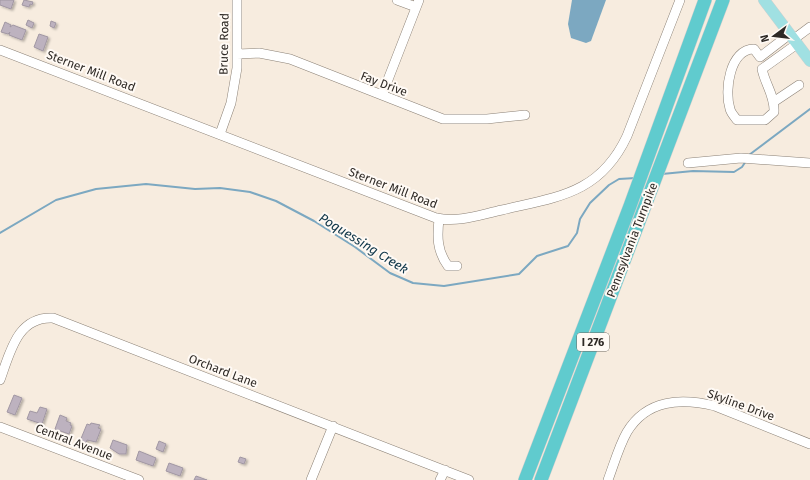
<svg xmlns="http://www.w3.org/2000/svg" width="810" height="480" font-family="'Fira Sans',sans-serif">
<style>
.water{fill:#7ca8c1}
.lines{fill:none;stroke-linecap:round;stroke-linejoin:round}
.stream{stroke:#7ca8c1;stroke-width:2}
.building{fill:#bdb2bf;stroke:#a197a3;filter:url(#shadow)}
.minor-casing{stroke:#8b8176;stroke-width:10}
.major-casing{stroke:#d1d0cf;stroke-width:12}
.highway-casing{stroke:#d1d0cf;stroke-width:14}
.minor{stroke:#fff;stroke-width:9}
.major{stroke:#a0e0e2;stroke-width:11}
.highway{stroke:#60cbce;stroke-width:13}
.labels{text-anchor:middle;stroke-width:4;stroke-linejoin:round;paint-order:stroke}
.shield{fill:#fffaf5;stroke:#6d6863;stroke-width:1}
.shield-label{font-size:11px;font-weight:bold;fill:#2e2925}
.street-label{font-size:12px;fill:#2e2925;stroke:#fffaf5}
.water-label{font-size:13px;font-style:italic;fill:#0e3548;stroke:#fffaf5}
</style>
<defs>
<filter id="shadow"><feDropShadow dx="2" dy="1.5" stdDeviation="1" flood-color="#0004"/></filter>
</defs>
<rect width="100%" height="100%" fill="#f7ecdf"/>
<path class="water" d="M 572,0 L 606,0 L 591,41 L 586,43 L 571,38 L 568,24 Z"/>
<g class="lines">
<path class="stream" d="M 749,155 L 810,109
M 662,174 L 693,171 L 734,172 L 742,167 L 746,161
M 0,233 L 56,200 L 96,189 L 146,184 L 195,189 L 220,188 L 250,192 L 276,201 L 314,221 L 355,247 L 390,273 L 413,283 L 444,286 L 519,274 L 537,256 L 568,246 L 577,233 L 580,219 L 590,203 L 609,185 L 619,179 L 636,178"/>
</g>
<path class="building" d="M 0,0 L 14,0 L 11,9 L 0,5 Z
M 24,0 L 33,2 L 32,5 L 30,4 L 29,7 L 22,5 Z
M 28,20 L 34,23 L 32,28 L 26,25 Z
M 51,21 L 56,23 L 54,28 L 50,26 Z
M 5,22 L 11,25 L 10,27 L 13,25 L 26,30 L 22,40 L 9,35 L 10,32 L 8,34 L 1,32 Z
M 39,34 L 48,37 L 43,51 L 34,47 Z
M 14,395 L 22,398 L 15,415 L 7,412 Z
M 40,407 L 47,409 L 42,424 L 27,419 L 30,411 L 37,413 Z
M 60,415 L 67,418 L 66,421 L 71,423 L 70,425 L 72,426 L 69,434 L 55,429 Z
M 91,423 L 100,425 L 98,428 L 101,429 L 96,442 L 87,440 L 86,443 L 80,441 L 87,424 L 90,425 Z
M 113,440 L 127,445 L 126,454 L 119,454 L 110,448 Z
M 159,441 L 166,444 L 163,452 L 156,449 Z
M 139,451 L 156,458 L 153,466 L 136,460 Z
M 240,457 L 246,459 L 244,464 L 238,462 Z
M 169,463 L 183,468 L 180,476 L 166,471 Z
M 196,476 L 207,480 L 194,480 Z"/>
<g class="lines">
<g class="minor-casing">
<path id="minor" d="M 397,0 L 416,7
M 790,34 L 760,57 L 754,49 C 730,49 724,90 730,109 C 731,113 734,116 737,120 L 765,120 L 774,112 C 775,96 765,84 762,69 L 797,44
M 794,39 L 810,27
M 0,50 L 436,218 C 458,223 479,215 502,210 C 557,197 600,194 627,136 L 680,0
M 237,54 L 259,53 L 290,59 L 443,119 L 487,119 L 525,115
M 382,95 L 419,0
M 775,101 L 799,85
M 220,134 L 231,103 L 237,68 L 237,0
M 688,163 L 741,158 L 810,163
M 439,219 C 437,237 437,251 448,266 L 457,266
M 0,380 C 10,353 17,316 53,318 L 469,480
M 0,427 L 139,480
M 311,480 L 333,426
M 440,480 L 445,470
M 608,480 C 614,464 619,446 627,432 C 647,399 681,398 715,406 L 810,444"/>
</g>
<g class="major-casing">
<path id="major" d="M 764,0 L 810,61"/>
</g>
<g class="highway-casing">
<path id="highway" d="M 525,480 L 630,206 L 705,0
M 541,480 L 723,0"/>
</g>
<use href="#minor" class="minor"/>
<use href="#major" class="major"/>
<use href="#highway" class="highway"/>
</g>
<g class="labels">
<rect class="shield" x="577" y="333" width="32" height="18" rx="3"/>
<g class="shield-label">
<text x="593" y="346">I 276</text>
</g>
<g class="street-label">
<text transform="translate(224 44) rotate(-89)" y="4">Bruce Road</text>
<text transform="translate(91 71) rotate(21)" y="4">Sterner Mill Road</text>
<text transform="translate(384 84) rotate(21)" y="4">Fay Drive</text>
<text transform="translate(393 188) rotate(21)" y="4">Sterner Mill Road</text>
<text transform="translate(632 240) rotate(-69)" y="4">Pennsylvania Turnpike</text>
<text transform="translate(223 371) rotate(21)" y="4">Orchard Lane</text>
<text transform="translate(741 405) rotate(20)" y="4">Skyline Drive</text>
<text transform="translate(74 442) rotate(21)" y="4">Central Avenue</text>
</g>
<g class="water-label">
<text transform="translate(364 243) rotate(32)" y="5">Poquessing Creek</text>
</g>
</g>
<g transform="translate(774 36) rotate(255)" stroke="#fffaf5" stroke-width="3" paint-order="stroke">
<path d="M0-3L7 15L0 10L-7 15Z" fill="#2e2925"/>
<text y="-6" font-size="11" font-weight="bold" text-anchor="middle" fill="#2e2925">N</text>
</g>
</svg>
